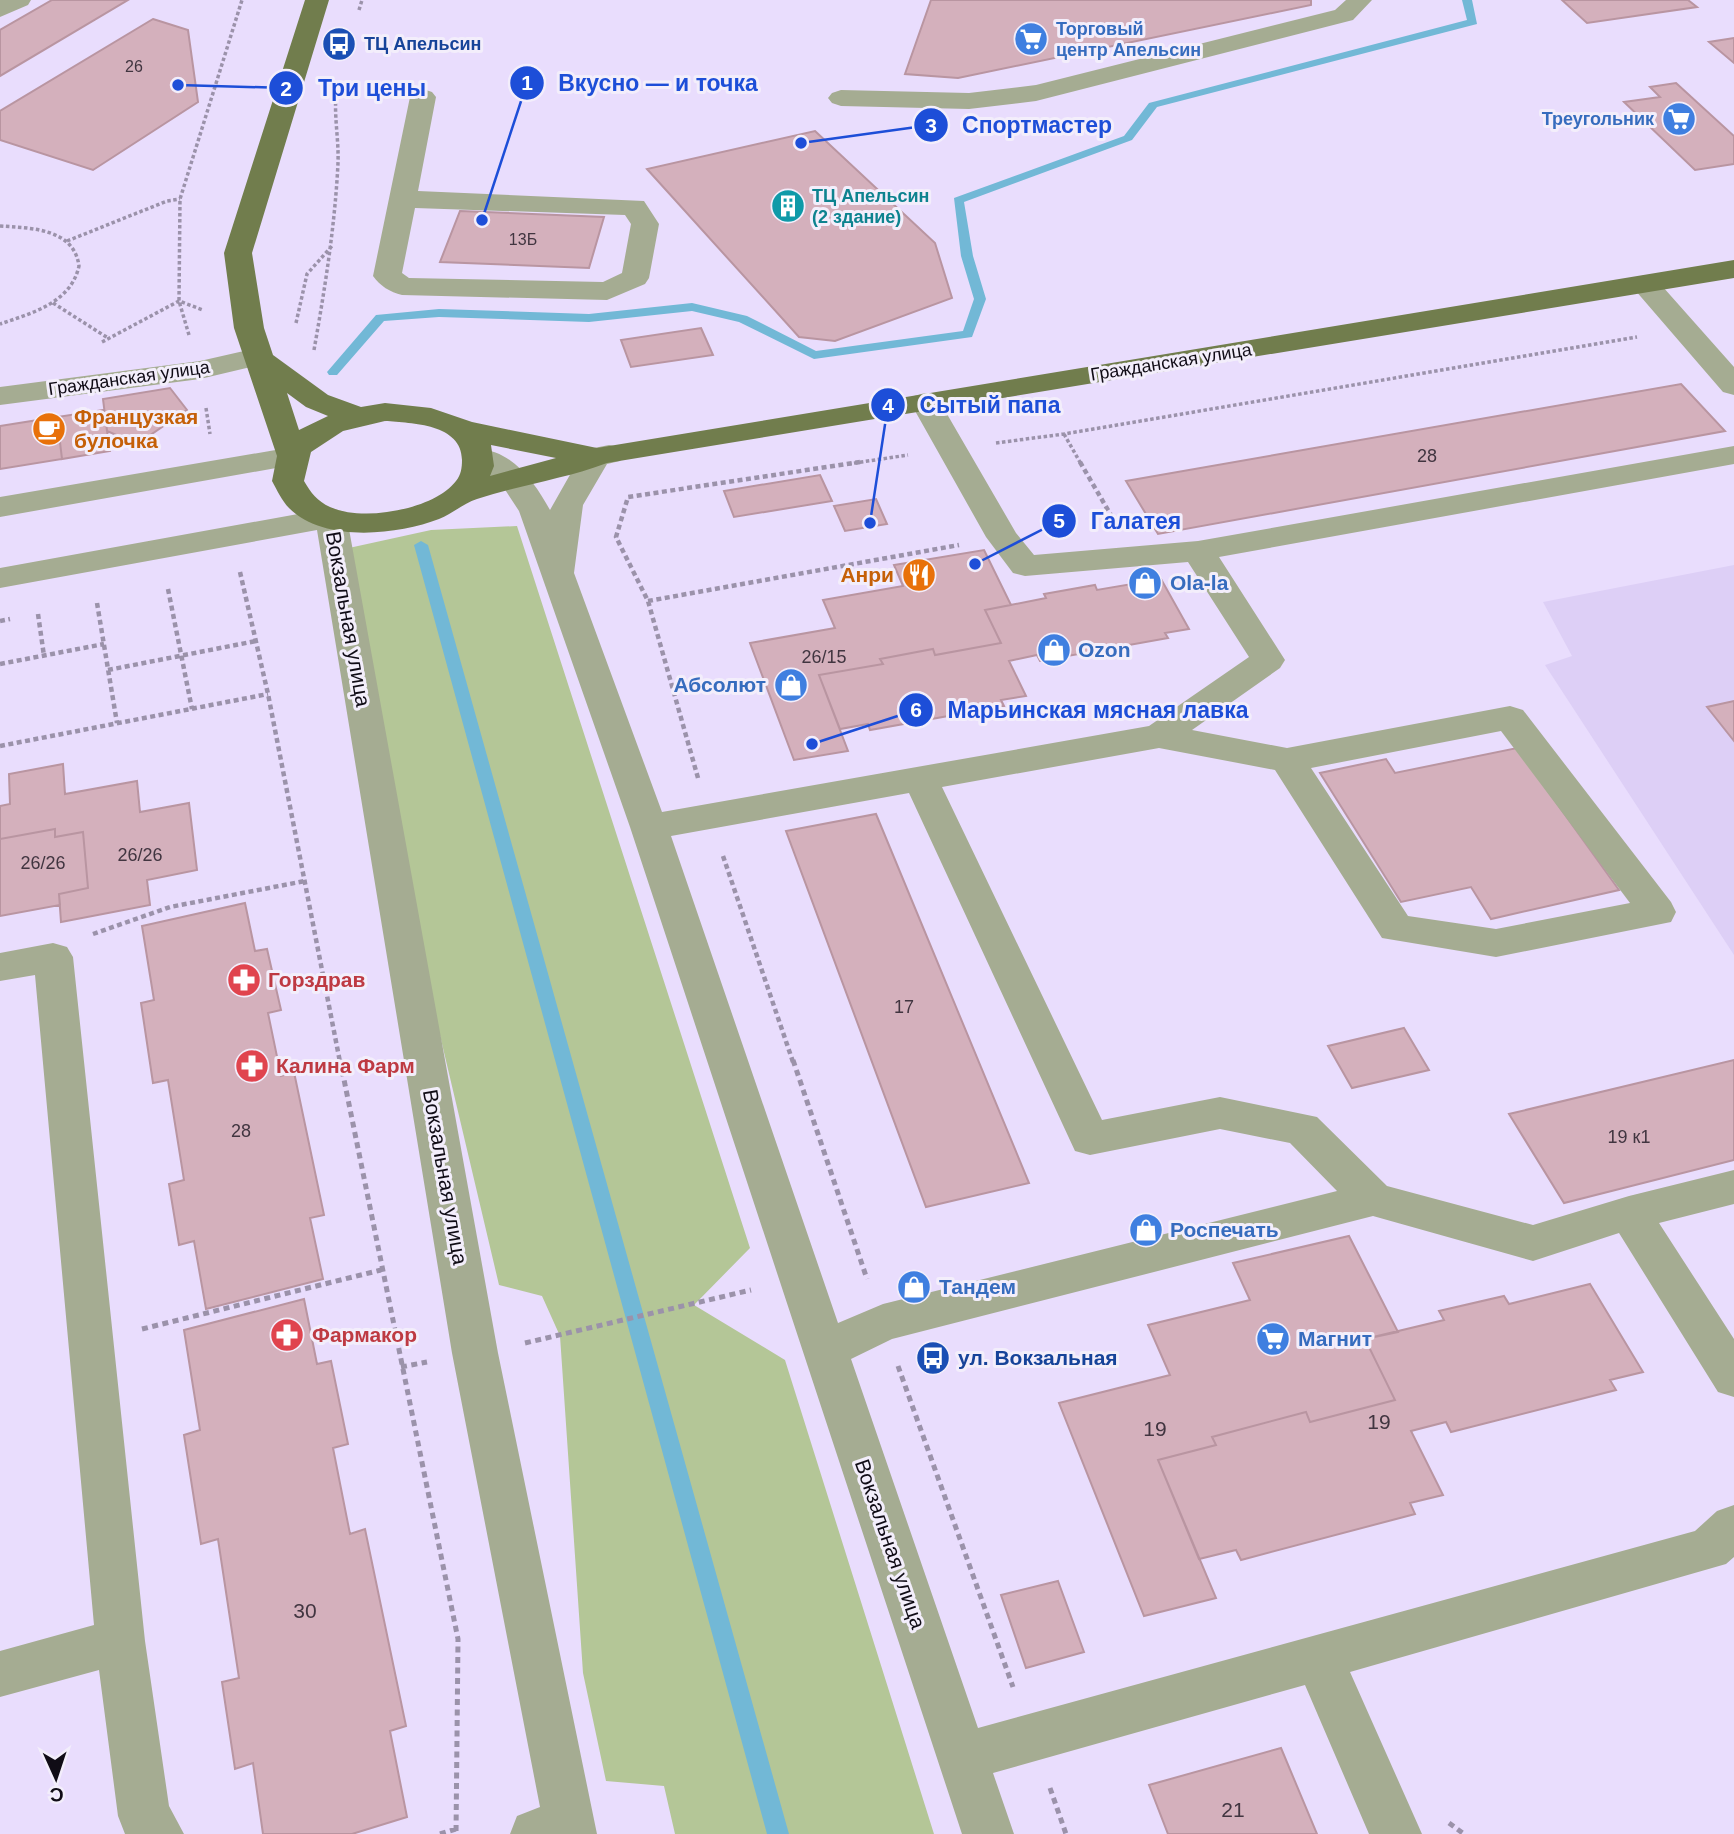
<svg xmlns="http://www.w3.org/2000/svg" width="1734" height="1834" font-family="Helvetica,sans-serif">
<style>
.built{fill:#ddcff6}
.green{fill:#b4c697}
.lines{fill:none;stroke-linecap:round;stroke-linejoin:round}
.stream{fill:#72b8d6;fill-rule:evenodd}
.building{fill:#d4b0bc;stroke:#b995a1;stroke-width:2}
.path-far2{stroke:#9b92aa;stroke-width:3.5;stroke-dasharray:3.5 2.5;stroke-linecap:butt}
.path-far1{stroke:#9b92aa;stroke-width:4.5;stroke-dasharray:5 3.5;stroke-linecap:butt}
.path{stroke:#9b92aa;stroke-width:5;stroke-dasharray:6 4.5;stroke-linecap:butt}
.minor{fill:#a5ac92;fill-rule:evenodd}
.major{fill:#717d4d;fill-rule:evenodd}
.labels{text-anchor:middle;stroke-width:6;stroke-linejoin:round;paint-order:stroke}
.far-number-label{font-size:16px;fill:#413540}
.far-shop-label{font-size:18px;font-weight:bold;fill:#366cbe;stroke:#f3eefb;text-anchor:start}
.far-transit-label{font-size:18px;font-weight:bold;fill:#164399;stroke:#f3eefb;text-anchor:start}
.far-culture-label{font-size:18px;font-weight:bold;fill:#0d838f;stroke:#f3eefb;text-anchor:start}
.far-street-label{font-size:18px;fill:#100c16;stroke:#f3eefb}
.number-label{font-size:18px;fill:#413540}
.food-label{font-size:21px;font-weight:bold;fill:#c56008;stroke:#f3eefb;text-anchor:start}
.shop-label{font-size:21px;font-weight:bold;fill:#366cbe;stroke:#f3eefb;text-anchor:start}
.street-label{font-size:21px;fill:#100c16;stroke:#f3eefb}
.health-label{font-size:21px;font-weight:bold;fill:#be3a42;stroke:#f3eefb;text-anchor:start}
.transit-label{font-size:21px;font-weight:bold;fill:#164399;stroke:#f3eefb;text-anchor:start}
.near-number-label{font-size:21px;fill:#413540}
.leader{fill:none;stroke:#1d4ed8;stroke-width:2.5}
.callout-dot{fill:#1d4ed8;stroke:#f3eefb;stroke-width:2.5}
.mark-label{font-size:21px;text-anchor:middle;font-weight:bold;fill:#fff}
.callout-label{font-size:23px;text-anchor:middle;font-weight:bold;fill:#1d4ed8;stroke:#f3eefb;stroke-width:6;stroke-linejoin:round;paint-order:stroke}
</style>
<rect width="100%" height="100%" fill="#e9ddfd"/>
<path class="built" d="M 1734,565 L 1734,955 L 1545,665 L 1572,656 L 1543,602 Z"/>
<path class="green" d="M 517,526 L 750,1248 L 694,1305 L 785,1360 L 934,1834 L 675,1834 L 664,1786 L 606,1781 L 583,1673 L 560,1336 L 542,1296 L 499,1285 L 326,553 L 431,530 Z"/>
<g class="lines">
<path class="stream" d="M 1462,0 L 1472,0 L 1477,24 L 1157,107 L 1132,140 L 964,202 L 973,256 L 986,299 L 972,337 L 814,359 L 739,322 L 692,311 L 589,322 L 439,317 L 384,321 L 337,375 L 329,375 L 327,372 L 376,315 L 439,309 L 589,314 L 692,303 L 747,316 L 816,351 L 963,331 L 974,299 L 961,256 L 954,198 L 1124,136 L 1149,103 L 1467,20 Z
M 421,541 L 428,545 L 789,1834 L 767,1834 L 414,545 Z"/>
</g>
<path class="building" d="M 52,0 L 128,0 L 0,76 L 0,30 Z
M 931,0 L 1311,0 L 1311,5 L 958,78 L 905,74 Z
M 1562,0 L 1688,0 L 1697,7 L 1587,23 Z
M 153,19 L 188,30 L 198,102 L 93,170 L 0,140 L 0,111 Z
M 1734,38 L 1734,63 L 1709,42 Z
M 1676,83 L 1734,136 L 1734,164 L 1695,170 L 1624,102 L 1660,97 L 1650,87 Z
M 815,131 L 935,243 L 952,298 L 835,341 L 799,337 L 647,169 Z
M 460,211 L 604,217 L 589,268 L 440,262 Z
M 701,328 L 713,355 L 631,367 L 621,340 Z
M 1681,384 L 1725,431 L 1158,534 L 1126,481 Z
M 170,388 L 187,410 L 137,444 L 107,431 L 103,399 Z
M 104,410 L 110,451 L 62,459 L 57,417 Z
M 57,417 L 62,459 L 0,469 L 0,426 Z
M 820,475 L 832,501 L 734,517 L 724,491 Z
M 876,499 L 887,524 L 845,531 L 834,506 Z
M 984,550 L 1011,605 L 985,610 L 1001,643 L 935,655 L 933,649 L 880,659 L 883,664 L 819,675 L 848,751 L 794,760 L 750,643 L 835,628 L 823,600 L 903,586 L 894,565 Z
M 1161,579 L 1189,629 L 1165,633 L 1168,638 L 1040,661 L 1037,655 L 1009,661 L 1026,696 L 1001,700 L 1004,706 L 870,730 L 868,724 L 840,729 L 819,675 L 883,664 L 880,659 L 933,649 L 935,655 L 1001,643 L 985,610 L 1046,598 L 1044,594 L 1095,585 L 1097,590 Z
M 1734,701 L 1734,741 L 1707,707 Z
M 1517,748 L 1619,890 L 1491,919 L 1471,887 L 1401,902 L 1320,773 L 1386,759 L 1395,773 Z
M 63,764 L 65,794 L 137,781 L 140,812 L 189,803 L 197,870 L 147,880 L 150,905 L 61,922 L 59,894 L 88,888 L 83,832 L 55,837 L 55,829 L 0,839 L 0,806 L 10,804 L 9,774 Z
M 876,814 L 1029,1183 L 926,1207 L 786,831 Z
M 55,829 L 55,837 L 83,832 L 88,888 L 59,894 L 60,905 L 0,916 L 0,839 Z
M 245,903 L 255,951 L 267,949 L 281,1010 L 268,1013 L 281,1076 L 294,1072 L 324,1215 L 310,1218 L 323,1279 L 206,1309 L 194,1241 L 179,1245 L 169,1184 L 184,1180 L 168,1080 L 153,1083 L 141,1003 L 154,1000 L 142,926 Z
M 1404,1028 L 1429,1070 L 1352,1088 L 1328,1046 Z
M 1734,1060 L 1734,1160 L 1564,1203 L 1509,1114 Z
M 1349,1236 L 1398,1332 L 1365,1339 L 1395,1400 L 1310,1422 L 1306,1412 L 1212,1437 L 1216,1445 L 1158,1460 L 1216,1598 L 1144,1616 L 1059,1403 L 1170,1375 L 1148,1325 L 1250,1300 L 1233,1263 Z
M 1590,1284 L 1643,1372 L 1610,1380 L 1616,1390 L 1451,1432 L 1446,1422 L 1411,1431 L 1443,1495 L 1410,1503 L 1415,1514 L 1241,1560 L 1236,1550 L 1199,1559 L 1158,1460 L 1216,1445 L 1212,1437 L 1306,1412 L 1310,1422 L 1395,1400 L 1365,1339 L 1444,1320 L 1439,1311 L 1504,1296 L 1509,1304 Z
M 304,1299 L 317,1364 L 331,1361 L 348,1444 L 333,1448 L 350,1534 L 365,1529 L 406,1726 L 390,1731 L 407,1817 L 352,1834 L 263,1834 L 253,1763 L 235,1769 L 222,1682 L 239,1678 L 218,1539 L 201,1544 L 184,1435 L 200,1430 L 184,1330 Z
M 1058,1581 L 1084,1652 L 1026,1668 L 1001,1595 Z
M 1281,1748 L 1317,1834 L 1168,1834 L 1149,1785 Z"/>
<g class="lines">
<path class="path-far2" d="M 359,10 L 362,0
M 0,226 C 30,228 74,228 79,266 C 71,303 32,313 0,324
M 67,241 L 167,201 L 180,199
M 53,303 L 108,338
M 296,323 L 307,274 L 332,246
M 189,335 L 179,301 L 180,199 L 242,0
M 102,342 L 179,301 L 203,310
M 314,350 C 325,288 335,225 338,163 C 339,135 332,109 338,82
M 206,408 L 210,434
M 1064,434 L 1081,464
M 996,443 L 1064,434 L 1637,337
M 848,464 L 908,455"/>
<path class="path-far1" d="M 1080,462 L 1112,517
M 240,572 L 268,694 L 340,1062
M 168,589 L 192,709
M 648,601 L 959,545
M 97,603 L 117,723
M 38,614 L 44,656
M 0,621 L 10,619
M 0,664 L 104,644
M 108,670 L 256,641
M 0,746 L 268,694
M 698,778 L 648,601 L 616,537 L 628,497 L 860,462
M 723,856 L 793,1062
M 93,934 L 170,907 L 305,881"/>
<path class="path" d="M 340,1060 L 458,1639 L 456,1834
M 793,1060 L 867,1279
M 142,1329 L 381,1270
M 525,1343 L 751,1290
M 898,1366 L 1013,1687
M 401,1367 L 427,1362
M 1050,1788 L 1066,1834
M 1449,1823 L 1464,1834
M 440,1834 L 456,1829"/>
<path class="minor" d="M 0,0 L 31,0 L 28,5 L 0,17 Z
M 1346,0 L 1372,0 L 1353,20 L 1036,101 L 969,109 L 841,106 L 832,103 L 828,98 L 832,93 L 841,90 L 969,93 L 1036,85 L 1335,10 Z
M 423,89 L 432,92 L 436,97 L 418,191 L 644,201 L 659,224 L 649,278 L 645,284 L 607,300 L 402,295 C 390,292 380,286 373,276 L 410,97 L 414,92 ZM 415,208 L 625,215 L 631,224 L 622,273 L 603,282 L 409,278 L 402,273 Z
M 1645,275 L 1655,278 L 1734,367 L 1734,395 L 1723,392 L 1635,290 L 1631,284 L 1635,278 Z
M 257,348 L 268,351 L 272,357 L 268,363 L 200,379 L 0,405 L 0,387 L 200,361 Z
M 925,393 L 936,396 L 940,402 L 1016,533 L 1034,555 L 1198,541 L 1734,446 L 1734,464 L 1219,557 L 1285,660 L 1280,668 L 1192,730 L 1287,748 L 1510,706 L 1523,710 L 1671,902 L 1676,912 L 1671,922 L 1496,957 L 1382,938 L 1275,770 L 1159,748 L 942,787 L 1102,1120 L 1220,1097 L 1317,1117 L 1387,1186 L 1533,1225 L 1629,1196 L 1734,1170 L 1734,1204 L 1659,1223 L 1734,1339 L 1734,1397 L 1718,1392 L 1619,1233 L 1533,1261 L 1373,1216 L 892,1339 L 851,1359 L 978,1728 L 1695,1531 L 1717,1511 L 1734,1505 L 1734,1557 L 1726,1564 L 1350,1672 L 1422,1834 L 1369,1834 L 1305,1685 L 993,1773 L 1014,1834 L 962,1834 L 630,827 L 519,511 L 502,485 L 468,465 L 463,458 L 468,451 C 507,442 534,481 550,510 L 584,450 L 609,445 L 620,447 L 625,454 L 620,461 L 607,464 L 583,505 L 574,573 L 662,812 L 1149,726 L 1249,657 L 1188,562 L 1025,576 L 1013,573 L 986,537 L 910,402 L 914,396 ZM 1501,731 L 1630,903 L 1496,929 L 1408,916 L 1311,768 ZM 909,793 L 1075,1151 L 1090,1155 L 1220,1129 L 1290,1143 L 1337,1191 L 883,1304 L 838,1323 L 671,836 Z
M 293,447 L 304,449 L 309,456 L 304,463 L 0,517 L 0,497 Z
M 331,508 L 342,511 L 347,518 L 498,1353 L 597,1834 L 510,1834 L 517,1816 L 540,1807 L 452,1353 L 317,530 L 0,588 L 0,568 Z
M 53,943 L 67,947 L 73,957 L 145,1641 L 169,1806 L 184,1834 L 125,1834 L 118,1816 L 99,1670 L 0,1697 L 0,1651 L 94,1625 L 35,975 L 0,981 L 0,953 Z"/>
<path class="major" d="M 305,0 L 329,0 L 252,253 L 264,328 L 273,355 L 328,395 L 361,407 L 385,403 L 431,408 L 472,422 L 597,448 L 1734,260 L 1734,278 L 607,463 C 565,479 519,485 477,499 C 464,503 452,514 439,519 C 397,535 324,543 289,508 C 282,501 277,490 272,481 L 277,456 L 234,328 L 224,253 ZM 287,393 L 306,407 L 328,416 L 299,430 ZM 385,421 C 412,423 462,424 462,460 C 462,468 461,475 456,481 C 434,510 362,522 330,507 C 317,501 311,493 304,481 L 311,452 L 343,431 ZM 491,445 L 556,458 L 490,476 L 494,466 Z"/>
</g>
<defs>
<g id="supermarket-disc" transform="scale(1.75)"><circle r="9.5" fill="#3f7fe0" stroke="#f3eefb"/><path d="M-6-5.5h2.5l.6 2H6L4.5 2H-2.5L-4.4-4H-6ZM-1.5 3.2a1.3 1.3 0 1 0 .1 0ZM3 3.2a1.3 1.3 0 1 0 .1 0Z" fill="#fff"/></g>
<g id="bus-disc" transform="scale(1.75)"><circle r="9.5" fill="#1a4fb4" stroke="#f3eefb"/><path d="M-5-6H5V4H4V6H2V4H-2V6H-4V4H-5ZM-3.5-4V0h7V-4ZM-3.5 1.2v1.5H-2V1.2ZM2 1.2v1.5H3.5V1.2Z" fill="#fff"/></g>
<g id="building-disc" transform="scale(1.75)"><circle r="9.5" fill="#0f9aa8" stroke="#f3eefb"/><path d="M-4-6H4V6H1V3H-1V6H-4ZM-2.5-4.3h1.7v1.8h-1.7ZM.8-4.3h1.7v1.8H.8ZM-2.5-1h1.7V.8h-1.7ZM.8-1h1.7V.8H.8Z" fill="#fff"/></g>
<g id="cafe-disc" transform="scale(1.75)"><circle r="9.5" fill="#e8710a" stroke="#f3eefb"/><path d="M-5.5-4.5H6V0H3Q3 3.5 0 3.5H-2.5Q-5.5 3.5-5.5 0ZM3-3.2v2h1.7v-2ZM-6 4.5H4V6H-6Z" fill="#fff"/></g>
<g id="restaurant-disc" transform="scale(1.75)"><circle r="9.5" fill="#e8710a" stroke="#f3eefb"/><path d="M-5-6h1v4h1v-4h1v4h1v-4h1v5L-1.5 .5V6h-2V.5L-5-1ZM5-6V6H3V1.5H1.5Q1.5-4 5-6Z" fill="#fff"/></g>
<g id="shop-disc" transform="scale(1.75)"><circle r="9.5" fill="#3f7fe0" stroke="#f3eefb"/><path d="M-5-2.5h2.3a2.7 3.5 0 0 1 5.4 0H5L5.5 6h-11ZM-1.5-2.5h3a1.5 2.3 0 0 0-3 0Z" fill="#fff"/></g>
<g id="pharmacy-disc" transform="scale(1.75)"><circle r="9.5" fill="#e0444e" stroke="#f3eefb"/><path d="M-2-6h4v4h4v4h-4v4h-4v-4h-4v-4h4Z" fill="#fff"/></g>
</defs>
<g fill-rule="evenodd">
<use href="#supermarket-disc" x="1031" y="39"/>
<use href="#bus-disc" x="339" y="44"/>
<use href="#supermarket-disc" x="1679" y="119"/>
<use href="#building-disc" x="788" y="206"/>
<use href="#cafe-disc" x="49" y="429"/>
<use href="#restaurant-disc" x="919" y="575"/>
<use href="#shop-disc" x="1145" y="583"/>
<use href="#shop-disc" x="1054" y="650"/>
<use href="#shop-disc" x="791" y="685"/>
<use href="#pharmacy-disc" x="244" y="980"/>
<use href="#pharmacy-disc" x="252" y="1066"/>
<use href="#shop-disc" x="1146" y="1230"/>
<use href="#shop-disc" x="914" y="1287"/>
<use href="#pharmacy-disc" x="287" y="1335"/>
<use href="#supermarket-disc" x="1273" y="1339"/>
<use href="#bus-disc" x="933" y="1358"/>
</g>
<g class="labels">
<g class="far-number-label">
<text x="134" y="72">26</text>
<text x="523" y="245">13Б</text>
</g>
<g class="far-shop-label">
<text x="1056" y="35">Торговый<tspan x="1056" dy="21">центр Апельсин</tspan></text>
<text x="1654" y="125" text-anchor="end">Треугольник</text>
</g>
<g class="far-transit-label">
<text x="364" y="50">ТЦ Апельсин</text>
</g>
<g class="far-culture-label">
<text x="812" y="202">ТЦ Апельсин<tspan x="812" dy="21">(2 здание)</tspan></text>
</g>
<g class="far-street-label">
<text transform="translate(1171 362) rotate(-9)" y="6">Гражданская улица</text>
<text transform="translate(129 378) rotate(-8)" y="6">Гражданская улица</text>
</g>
<g class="number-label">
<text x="1427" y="462">28</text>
<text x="824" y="663">26/15</text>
<text x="140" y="861">26/26</text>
<text x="43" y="869">26/26</text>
<text x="904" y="1013">17</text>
<text x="241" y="1137">28</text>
<text x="1629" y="1143">19 к1</text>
</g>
<g class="food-label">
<text x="74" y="424">Французкая<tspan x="74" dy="24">булочка</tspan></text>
<text x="894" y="582" text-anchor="end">Анри</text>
</g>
<g class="shop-label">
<text x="1170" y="590">Ola-la</text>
<text x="1078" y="657">Ozon</text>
<text x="766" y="692" text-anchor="end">Абсолют</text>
<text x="1170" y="1237">Роспечать</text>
<text x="939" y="1294">Тандем</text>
<text x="1298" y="1346">Магнит</text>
</g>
<g class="street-label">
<text transform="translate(348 619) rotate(80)" y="7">Вокзальная улица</text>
<text transform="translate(445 1177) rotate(80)" y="7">Вокзальная улица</text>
<text transform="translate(890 1544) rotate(71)" y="7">Вокзальная улица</text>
</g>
<g class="health-label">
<text x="268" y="987">Горздрав</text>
<text x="276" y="1073">Калина Фарм</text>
<text x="312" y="1342">Фармакор</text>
</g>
<g class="transit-label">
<text x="958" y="1365">ул. Вокзальная</text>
</g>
<g class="near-number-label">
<text x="1379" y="1429">19</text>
<text x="1155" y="1436">19</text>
<text x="305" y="1618">30</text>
<text x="1233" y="1817">21</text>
</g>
</g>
<path class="leader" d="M482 220L527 83M178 85L286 88M801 143L931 125M870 523L888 405M975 564L1059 521M812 744L916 710"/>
<g class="callout-dot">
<circle cx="482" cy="220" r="7"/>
<circle cx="178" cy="85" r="7"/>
<circle cx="801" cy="143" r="7"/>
<circle cx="870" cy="523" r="7"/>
<circle cx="975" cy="564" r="7"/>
<circle cx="812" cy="744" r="7"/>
<circle cx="527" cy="83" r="18"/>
<circle cx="286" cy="88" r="18"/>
<circle cx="931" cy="125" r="18"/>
<circle cx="888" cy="405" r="18"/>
<circle cx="1059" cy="521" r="18"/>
<circle cx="916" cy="710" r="18"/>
</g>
<g class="mark-label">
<text x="527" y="90">1</text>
<text x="286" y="96">2</text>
<text x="931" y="133">3</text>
<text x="888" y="413">4</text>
<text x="1059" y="528">5</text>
<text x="916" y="717">6</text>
</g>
<g class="callout-label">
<text x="658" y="91">Вкусно — и точка</text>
<text x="372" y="96">Три цены</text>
<text x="1037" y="133">Спортмастер</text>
<text x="990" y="413">Сытый папа</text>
<text x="1136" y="529">Галатея</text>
<text x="1098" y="718">Марьинская мясная лавка</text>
</g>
<g transform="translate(56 1778) rotate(177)" stroke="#f3eefb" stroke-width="5" paint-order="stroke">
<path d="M0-5L12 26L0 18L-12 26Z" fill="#100c16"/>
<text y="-10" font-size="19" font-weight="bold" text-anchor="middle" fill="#100c16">С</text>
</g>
</svg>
